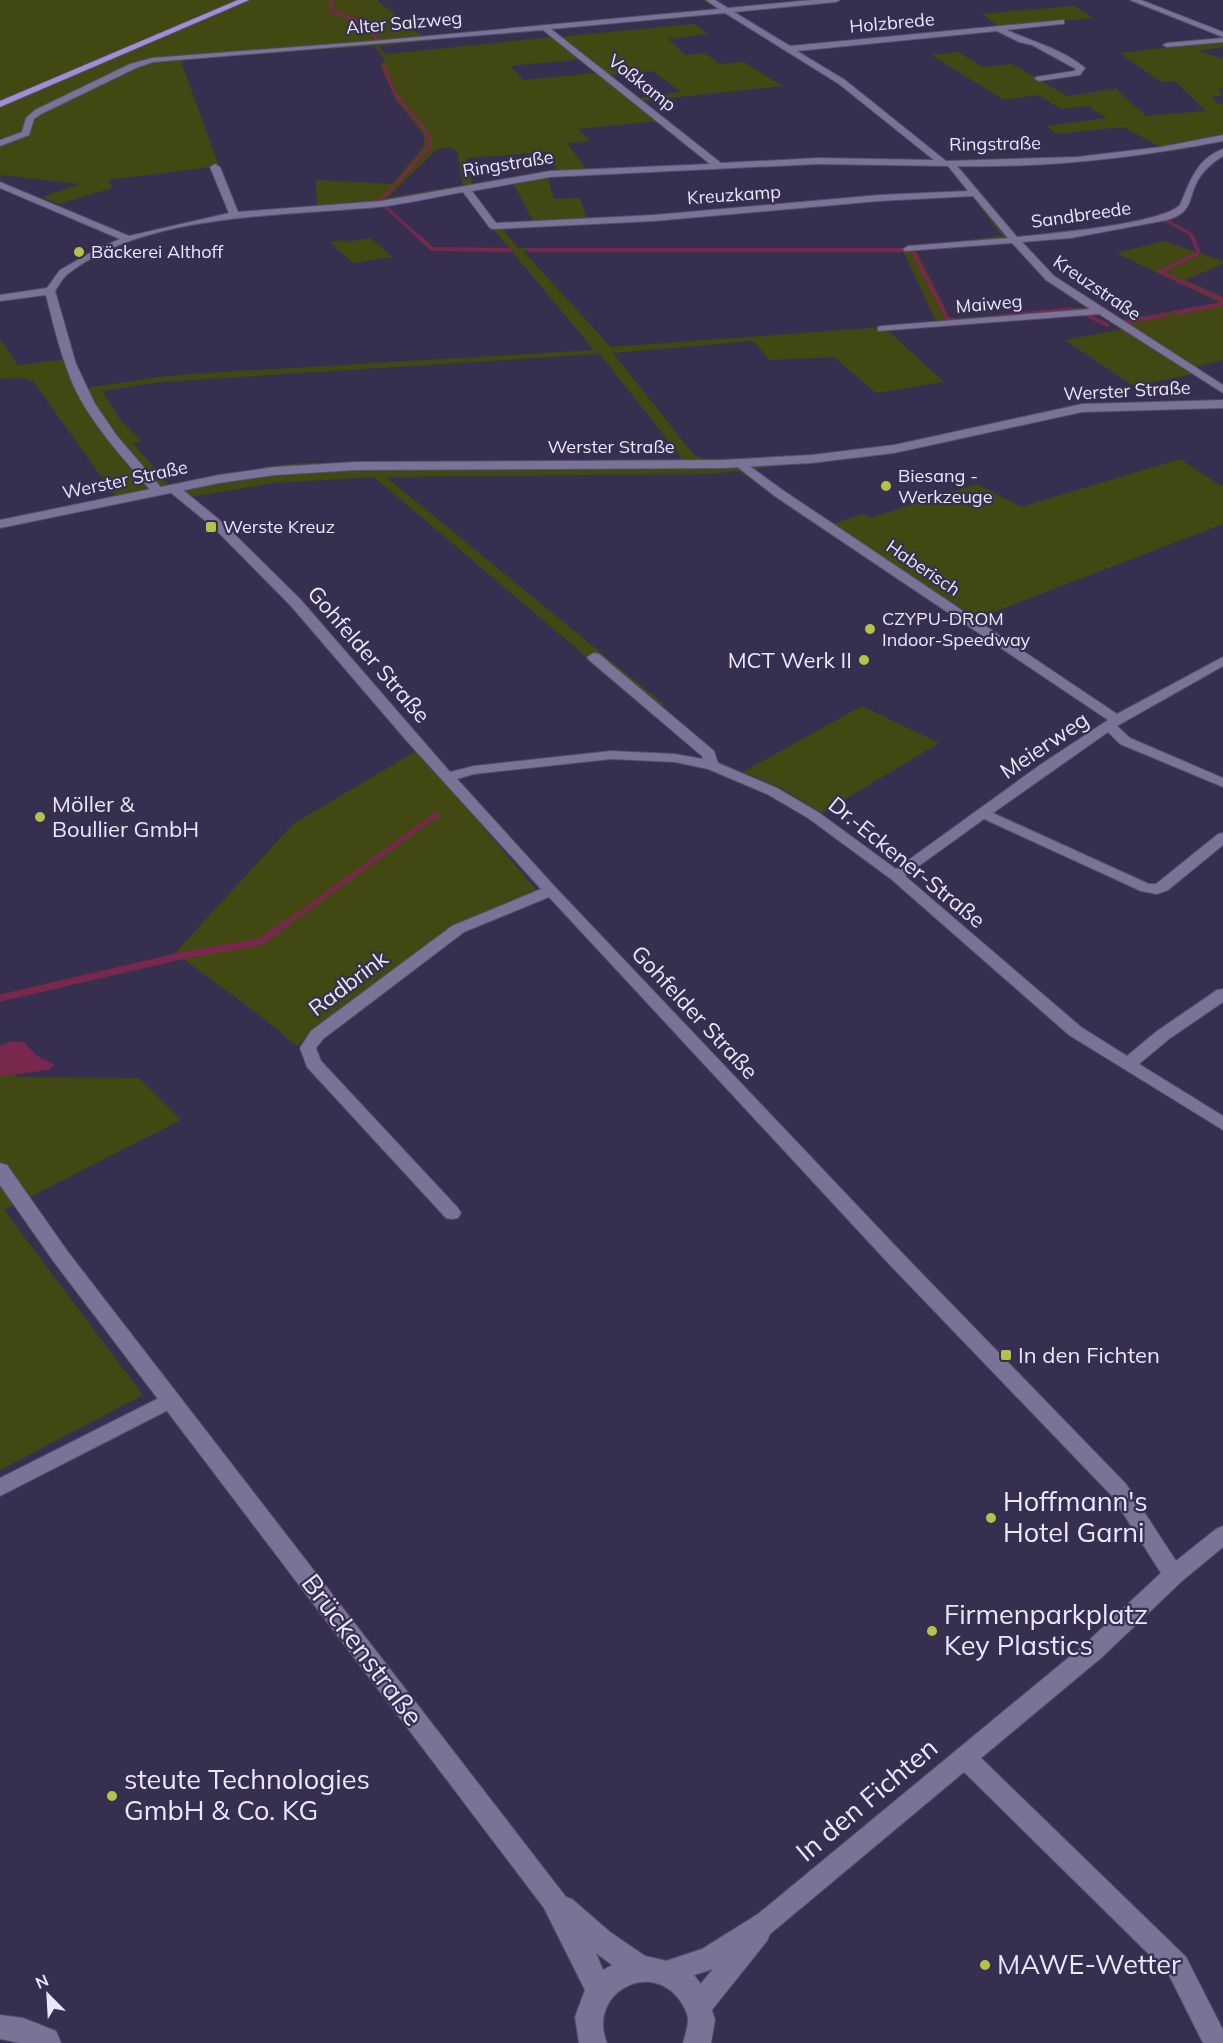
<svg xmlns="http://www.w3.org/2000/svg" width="1223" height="2043" font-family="Mulish,sans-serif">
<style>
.green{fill:#424811;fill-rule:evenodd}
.water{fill:#78284d}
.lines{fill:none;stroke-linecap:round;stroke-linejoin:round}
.stream-far3{stroke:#78284d;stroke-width:3}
.stream-far2{stroke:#78284d;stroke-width:4}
.stream-far1{stroke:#78284d;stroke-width:5}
.stream{stroke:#78284d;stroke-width:7}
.minor-casing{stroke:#544c68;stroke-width:2}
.secondary-casing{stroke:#544c68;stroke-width:2}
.motorway-casing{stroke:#544c68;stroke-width:2}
.minor{fill:#7a7297;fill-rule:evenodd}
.secondary{fill:#7a7297;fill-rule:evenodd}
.motorway{fill:#a08fd5;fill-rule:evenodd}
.poi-dot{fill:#b5c249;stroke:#372f4f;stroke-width:2}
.labels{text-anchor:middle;stroke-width:4.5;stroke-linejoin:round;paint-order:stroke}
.far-street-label{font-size:18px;fill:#eae6fb;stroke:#372f4f}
.far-poi-label{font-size:18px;fill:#eae6fb;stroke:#372f4f;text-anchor:start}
.street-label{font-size:22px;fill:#eae6fb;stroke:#372f4f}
.poi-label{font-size:22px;fill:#eae6fb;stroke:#372f4f;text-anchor:start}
.near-poi-label{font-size:27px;fill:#eae6fb;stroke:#372f4f;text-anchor:start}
.near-street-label{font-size:27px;fill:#eae6fb;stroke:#372f4f}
</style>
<rect width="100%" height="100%" fill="#372f4f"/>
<path class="green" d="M 0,0 L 377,0 L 422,36 L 711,10 L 715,8 L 702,0 L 715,0 L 734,11 L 550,29 L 558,37 L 694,24 L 708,34 L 668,39 L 685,55 L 705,53 L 720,64 L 743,62 L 783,86 L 642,101 L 658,121 L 578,129 L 590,141 L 567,143 L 586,169 L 558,171 L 546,152 L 467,158 L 472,185 L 379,201 L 317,207 L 316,180 L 392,184 L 424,146 L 424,135 L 396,100 L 380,65 L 385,60 L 374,46 L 180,59 L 219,166 L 108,180 L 112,188 L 59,204 L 42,197 L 80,184 L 0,175 ZM 541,29 L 553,37 L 386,54 L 378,46 ZM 582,59 L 597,73 L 523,80 L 510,66 ZM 652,71 L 681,92 L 637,98 L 609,75 ZM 448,147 L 457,150 L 463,185 L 387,198 L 437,149 Z
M 1074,6 L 1094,18 L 998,26 L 982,14 Z
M 1223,41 L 1223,47 L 1198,51 L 1223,59 L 1223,88 L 1218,89 L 1223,95 L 1211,97 L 1218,104 L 1223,103 L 1223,142 L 1170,152 L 1123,127 L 1056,134 L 1047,126 L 1107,118 L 1087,106 L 1061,109 L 1038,95 L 1004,100 L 931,55 L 958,52 L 983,67 L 1012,64 L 1067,96 L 1116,89 L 1146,116 L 1206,111 L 1175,81 L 1161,82 L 1120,53 Z
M 548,178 L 554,199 L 580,198 L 587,219 L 973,192 L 1014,241 L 916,250 L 950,319 L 1088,307 L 1094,311 L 888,331 L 944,382 L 876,393 L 834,357 L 770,360 L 753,341 L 613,353 L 694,455 L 704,459 L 806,455 L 858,450 L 865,458 L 758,468 L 756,470 L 833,524 L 863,514 L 870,518 L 977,484 L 1021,507 L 1180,459 L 1223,487 L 1223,524 L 978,618 L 914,578 L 905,582 L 739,471 L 711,474 L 386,477 L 665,705 L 648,709 L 374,477 L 274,483 L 191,497 L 178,485 L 265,469 L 263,467 L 300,463 L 680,460 L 681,457 L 600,354 L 161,382 L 102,391 L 121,421 L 142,441 L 133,443 L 171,488 L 118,500 L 33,381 L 23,378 L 0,379 L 0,339 L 18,365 L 68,359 L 80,389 L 159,377 L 206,373 L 594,350 L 494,230 L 500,223 L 533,222 L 513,182 ZM 967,196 L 973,198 L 1002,236 L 901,248 L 518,248 L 503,229 L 790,209 L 858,201 ZM 523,251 L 903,251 L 937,323 L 611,347 Z
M 370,238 L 393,257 L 353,263 L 329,242 L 345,240 L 348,242 Z
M 1164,241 L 1223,261 L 1223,264 L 1185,280 L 1223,297 L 1223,360 L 1186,369 L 1193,374 L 1134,386 L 1065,340 L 1129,328 L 1120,320 L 1221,303 L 1116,253 Z
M 862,706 L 939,743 L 822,813 L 777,786 L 743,772 Z
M 418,750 L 536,890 L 452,927 L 297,1046 L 258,1014 L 175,953 L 293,824 Z
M 0,1055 L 17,1077 L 139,1078 L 181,1120 L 4,1210 L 143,1395 L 0,1470 Z"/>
<path class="water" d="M 12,1041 L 24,1042 L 37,1056 L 55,1065 L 49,1070 L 0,1076 L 0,1046 Z"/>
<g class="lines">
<path class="stream-far3" d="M 331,0 L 331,10 L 368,25 L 376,39
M 383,65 L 395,94 L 424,129
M 425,131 L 431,142 L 425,152
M 414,164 L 422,154
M 397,183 L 412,166
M 380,200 L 393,187
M 387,208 L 420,238
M 1167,221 L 1191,234 L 1193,238"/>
<path class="stream-far2" d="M 418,236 L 432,249 L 511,250
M 1192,236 L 1198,251
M 530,250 L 907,250
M 913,252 L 948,319 L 958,321
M 1198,253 L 1160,272 L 1223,300
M 1174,313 L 1223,304
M 1085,314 L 1107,325
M 1004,316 L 1072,309
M 1122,323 L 1166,315"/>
<path class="stream-far1" d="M 283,926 L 437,814"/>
<path class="stream" d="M 0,998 L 185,955 L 260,942 L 285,924"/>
<g class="minor-casing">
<path id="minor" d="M 706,0 L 715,0 L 728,8 L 812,0 L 840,0 L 836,2 L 734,12 L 790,46 L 1064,20 L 1064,24 L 1061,24 L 1007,30 C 1033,42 1063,49 1085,68 L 1080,75 L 1039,81 L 1035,79 L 1036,77 L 1074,71 L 1076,69 L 1032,45 L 1019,42 L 997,31 L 797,51 L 845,80 L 946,161 L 1077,157 L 1161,147 L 1223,135 L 1223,141 C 1135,158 1047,168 957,166 L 1017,237 C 1048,234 1161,224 1180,205 C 1190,182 1196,159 1223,149 L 1223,156 C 1213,162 1204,170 1198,180 C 1187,200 1194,212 1167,220 L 1071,238 L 1022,242 L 1054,276 L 1223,385 L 1223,393 L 1099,314 L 878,331 L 878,327 L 882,326 L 1090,309 L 1046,280 L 1012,243 L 905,251 L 903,249 L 908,246 L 1008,238 L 973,196 L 879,201 L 654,221 L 493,229 L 490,228 L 463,192 C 435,197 406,204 378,207 C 284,216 147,213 69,273 C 63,277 59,285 55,291 L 76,364 L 95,404 L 117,436 L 164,491 L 158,495 L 154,494 C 126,461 96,430 76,391 C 62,361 54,327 46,295 L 0,301 L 0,295 L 47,288 L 60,270 L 97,249 L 120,239 L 0,188 L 0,182 L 129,236 L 229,213 L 210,167 L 215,164 L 220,167 L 238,212 L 381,201 L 550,171 L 710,164 L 543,30 L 153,62 L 136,68 L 41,114 L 34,119 L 29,135 L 0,146 L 0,140 L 22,132 L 26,118 L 35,110 L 130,64 L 152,58 L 374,41 L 719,9 ZM 725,13 L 839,84 L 934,160 L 818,158 L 721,163 L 551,29 ZM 818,164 L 948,166 L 968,191 L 879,195 L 654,215 L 496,223 L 472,191 L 550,177 Z
M 1130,0 L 1141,0 L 1223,32 L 1223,37 Z
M 1223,38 L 1223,42 L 1167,47 L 1163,45 L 1167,43 Z
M 741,460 L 784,491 L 1117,714 L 1223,657 L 1223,666 L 1117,726 L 1130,738 L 1223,778 L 1223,787 L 1120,744 L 1108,732 L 993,813 L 1149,884 L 1156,884 L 1218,834 L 1223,833 L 1223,845 L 1168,890 L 1157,894 L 1141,891 L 984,819 L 905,876 L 1081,1027 L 1127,1056 L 1157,1031 L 1217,990 L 1223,989 L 1223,1002 L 1169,1039 L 1139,1064 L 1223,1116 L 1223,1130 L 1069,1035 L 891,879 L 808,818 L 767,794 L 708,769 L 675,762 L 611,759 L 474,774 L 457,779 L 556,888 L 904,1255 L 1126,1484 L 1176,1561 L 1216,1529 L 1223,1526 L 1223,1547 L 1182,1581 L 1101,1658 L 981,1758 L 1186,1957 L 1223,2030 L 1223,2043 L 1203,2043 L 1168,1973 L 964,1772 L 770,1934 L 767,1941 L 707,2016 L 698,2019 L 689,2016 L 685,2007 L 689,1998 L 713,1969 L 666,1984 L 657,1980 L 654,1972 L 657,1964 L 702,1949 L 758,1914 L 1085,1644 L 1161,1573 L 1112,1496 L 890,1265 L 549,897 L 464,932 L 323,1039 L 316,1048 L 321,1061 L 458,1208 L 461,1213 L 458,1218 L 452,1219 L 446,1218 L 307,1067 L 300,1048 L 311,1031 L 452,926 L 541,889 L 406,740 L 291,606 L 214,528 L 170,492 L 170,486 L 178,486 L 222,522 L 301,600 L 450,772 L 474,766 L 611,751 L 675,754 L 703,759 L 702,756 L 589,660 L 587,657 L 594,653 L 599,654 L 714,751 L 718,763 L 777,788 L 818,812 L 896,869 L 1040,765 L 1108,720 L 776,497 L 740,469 L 735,463 Z
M 171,1392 L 178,1395 L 181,1400 L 178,1405 L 0,1496 L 0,1478 Z
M 0,2015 L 23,2018 L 56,2031 L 61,2043 L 20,2043 L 0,2039 Z"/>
</g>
<g class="secondary-casing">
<path id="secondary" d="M 1223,400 L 1223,408 L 1082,412 L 894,453 L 811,463 L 724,468 L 356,470 L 275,475 L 219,483 L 0,528 L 0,520 L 219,475 L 275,467 L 356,462 L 724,460 L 811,455 L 894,445 L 1082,404 Z
M 0,1163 L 7,1165 L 68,1252 L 566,1897 L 572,1899 L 610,1932 L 645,1956 L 667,1961 L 694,1975 L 706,1991 L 715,2020 L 711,2043 L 683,2043 C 685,2036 688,2027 688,2020 C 688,2012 683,2005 679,1999 C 648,1959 587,1995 607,2043 L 579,2043 L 575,2017 L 585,1990 L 544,1908 L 54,1262 L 0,1185 ZM 596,1953 L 612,1965 L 603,1970 Z"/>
</g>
<g class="motorway-casing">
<path id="motorway" d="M 238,0 L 249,0 L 0,107 L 0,101 Z"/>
</g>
<use href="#minor" class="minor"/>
<use href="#secondary" class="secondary"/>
<use href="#motorway" class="motorway"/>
</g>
<g class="poi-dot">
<circle cx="79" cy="252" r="6"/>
<circle cx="886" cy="486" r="6"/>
<rect x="205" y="521" width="12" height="12" rx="3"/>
<circle cx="870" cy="629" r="6"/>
<circle cx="864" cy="660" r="6"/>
<circle cx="40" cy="817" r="6"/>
<rect x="1000" y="1349" width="12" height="12" rx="3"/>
<circle cx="991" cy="1518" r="6"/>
<circle cx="932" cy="1631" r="6"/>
<circle cx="112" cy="1796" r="6"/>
<circle cx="985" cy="1965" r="6"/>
</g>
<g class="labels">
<g class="far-street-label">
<text transform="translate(404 23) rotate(-5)" y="6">Alter Salzweg</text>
<text transform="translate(892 23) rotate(-5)" y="6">Holzbrede</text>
<text transform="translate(642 83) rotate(38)" y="6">Voßkamp</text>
<text transform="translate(995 144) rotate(-1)" y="6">Ringstraße</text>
<text transform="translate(508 164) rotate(-9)" y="6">Ringstraße</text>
<text transform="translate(734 195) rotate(-4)" y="6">Kreuzkamp</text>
<text transform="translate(1081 215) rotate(-8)" y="6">Sandbreede</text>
<text transform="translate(1097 288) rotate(34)" y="6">Kreuzstraße</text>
<text transform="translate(989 304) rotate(-5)" y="6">Maiweg</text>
<text transform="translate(1127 391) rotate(-3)" y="6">Werster Straße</text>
<text x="611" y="453">Werster Straße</text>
<text transform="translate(125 480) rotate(-12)" y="6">Werster Straße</text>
<text transform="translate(923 568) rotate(34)" y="6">Haberisch</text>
</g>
<g class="far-poi-label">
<text x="91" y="258">Bäckerei Althoff</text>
<text x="898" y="482">Biesang -<tspan x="898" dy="21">Werkzeuge</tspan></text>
<text x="223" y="533">Werste Kreuz</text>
<text x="882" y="625">CZYPU-DROM<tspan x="882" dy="21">Indoor-Speedway</tspan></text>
</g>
<g class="street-label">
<text transform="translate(369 654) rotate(49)" y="8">Gohfelder Straße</text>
<text transform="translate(1044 745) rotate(-34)" y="8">Meierweg</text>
<text transform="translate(907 862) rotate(39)" y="8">Dr.-Eckener-Straße</text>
<text transform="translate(348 983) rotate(-37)" y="8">Radbrink</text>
<text transform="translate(695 1012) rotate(47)" y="8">Gohfelder Straße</text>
</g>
<g class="poi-label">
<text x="852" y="668" text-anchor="end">MCT Werk II</text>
<text x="52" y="812">Möller &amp;<tspan x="52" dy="25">Boullier GmbH</tspan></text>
<text x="1018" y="1363">In den Fichten</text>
</g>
<g class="near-poi-label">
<text x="1003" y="1511">Hoffmann's<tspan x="1003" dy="31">Hotel Garni</tspan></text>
<text x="944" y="1624">Firmenparkplatz<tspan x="944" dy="31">Key Plastics</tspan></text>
<text x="124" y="1789">steute Technologies<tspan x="124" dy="31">GmbH &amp; Co. KG</tspan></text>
<text x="997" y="1974">MAWE-Wetter</text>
</g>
<g class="near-street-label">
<text transform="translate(362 1650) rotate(53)" y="9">Brückenstraße</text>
<text transform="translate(867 1800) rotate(-40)" y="9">In den Fichten</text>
</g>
</g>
<g transform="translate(48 1995) rotate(336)" stroke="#372f4f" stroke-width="4.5" paint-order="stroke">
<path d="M0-4.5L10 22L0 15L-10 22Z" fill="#eae6fb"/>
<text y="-9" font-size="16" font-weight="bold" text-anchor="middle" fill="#eae6fb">N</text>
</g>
</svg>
